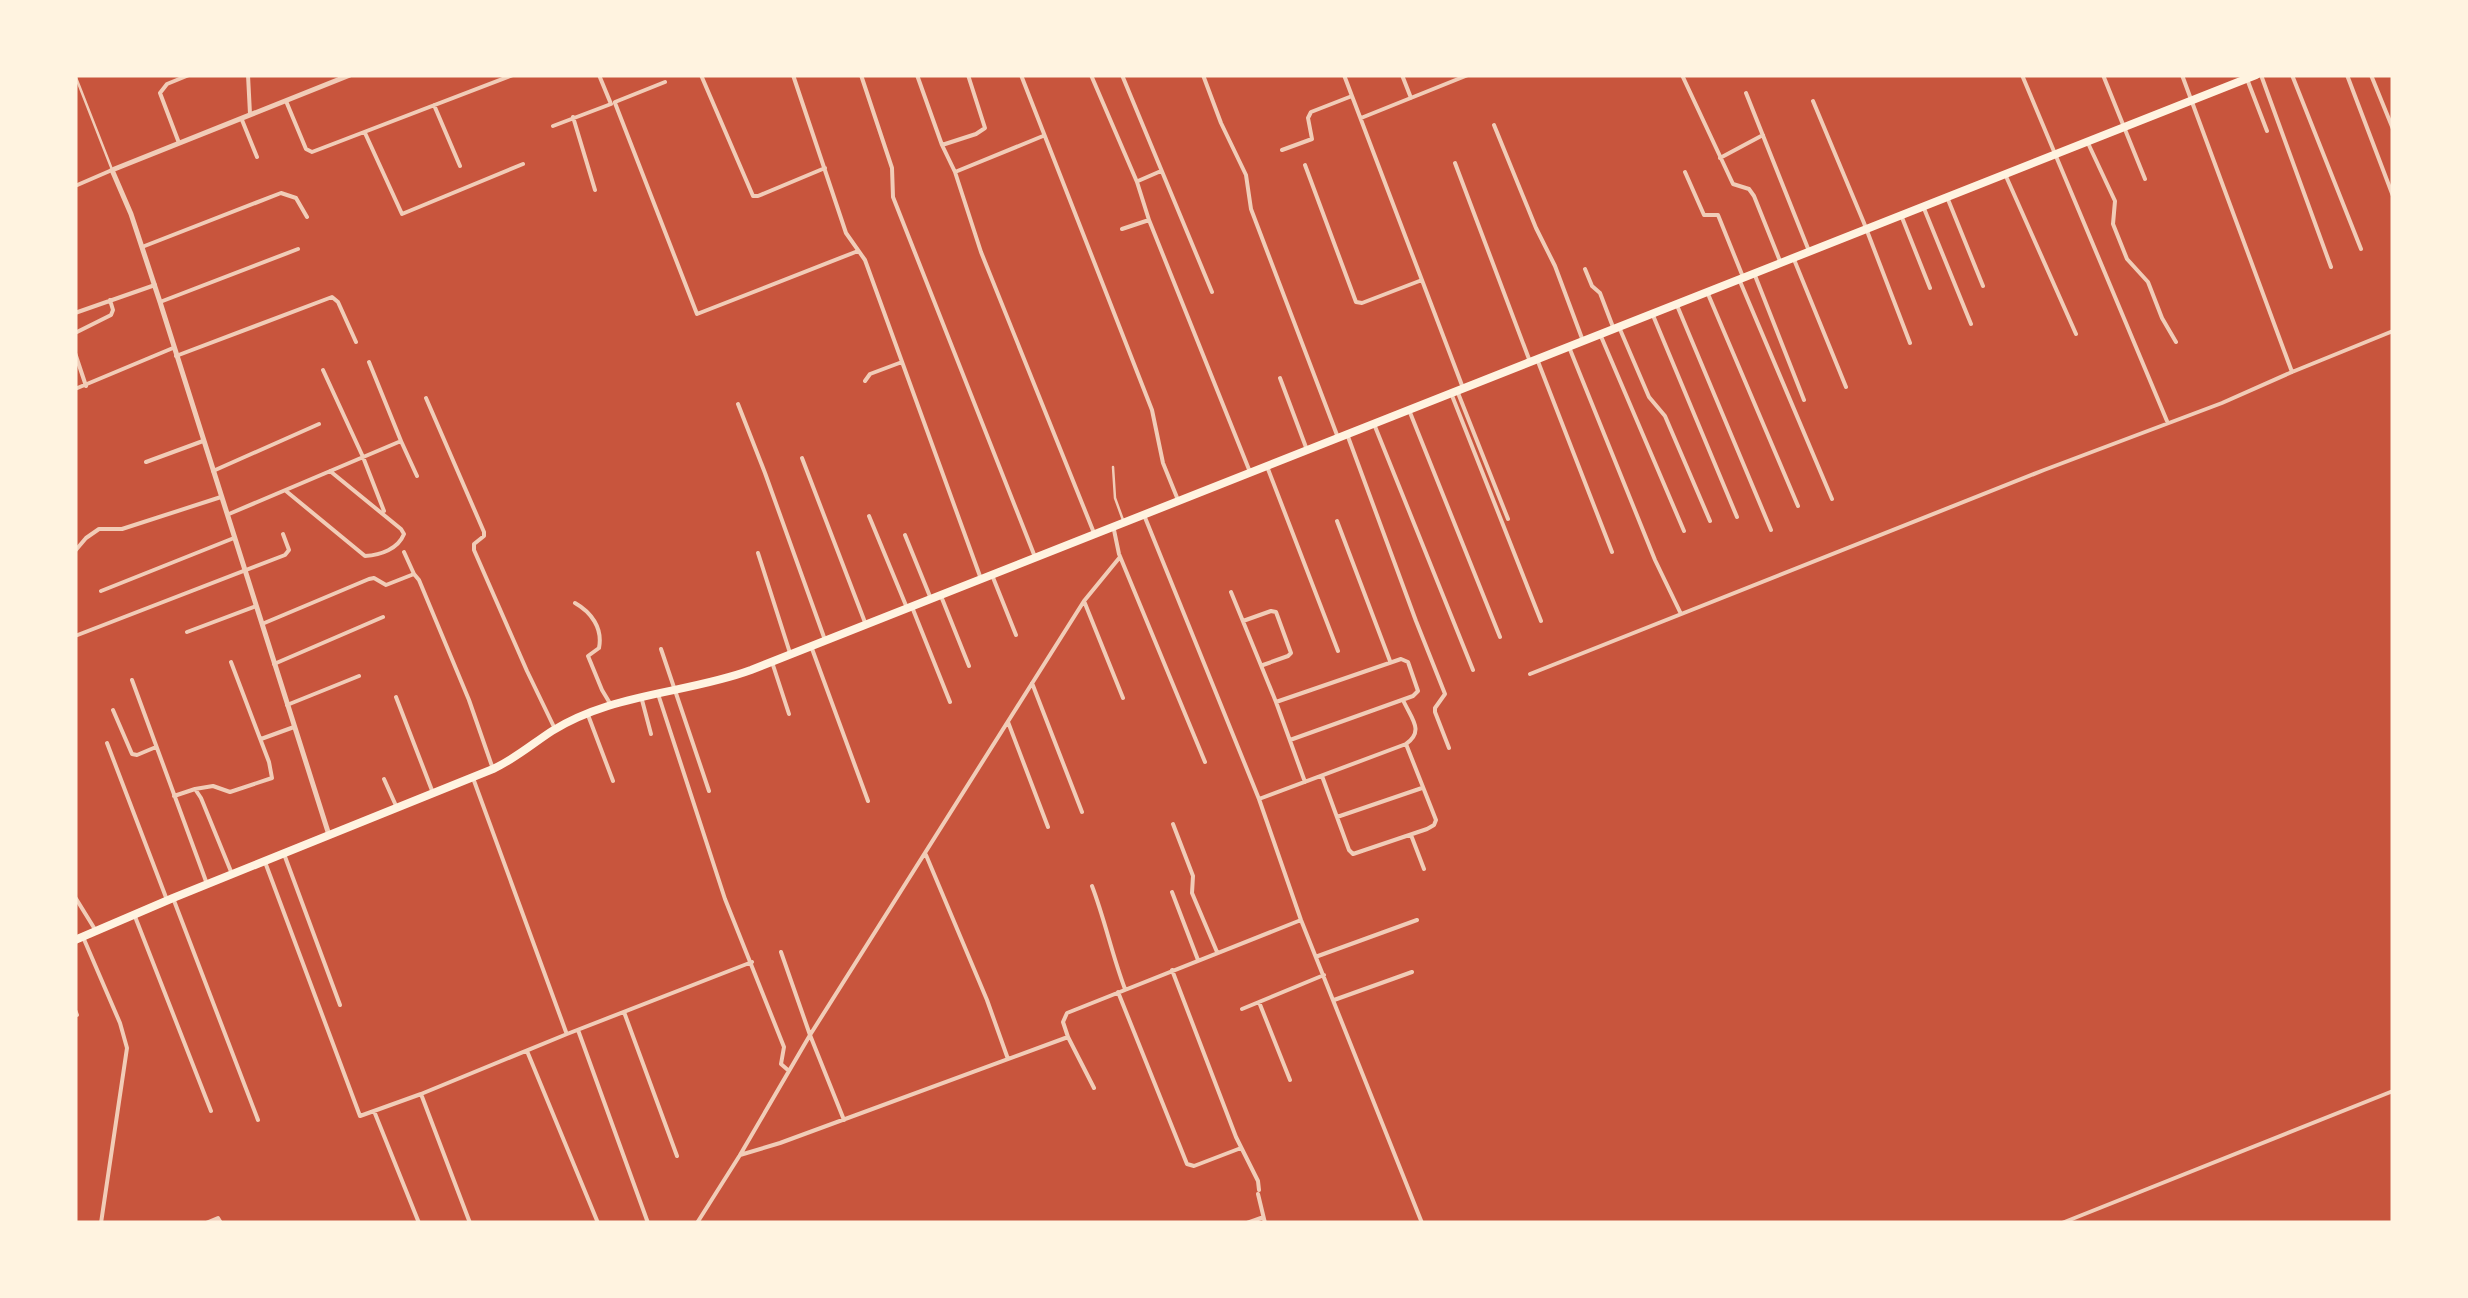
<svg xmlns="http://www.w3.org/2000/svg" width="2468" height="1298" font-family="Manrope,sans-serif">
<style>
.lines{fill:none;stroke-linecap:round;stroke-linejoin:round}
.service{stroke:#f1ccb7;stroke-width:2.5}
.minor{stroke:#f1ccb7;stroke-width:4}
.tertiary{stroke:#f1ccb7;stroke-width:5}
.trunk{stroke:#fff3e0;stroke-width:8}
</style>
<rect width="100%" height="100%" fill="#c8553d"/>
<g class="lines">
<path class="service" d="M 75,75 L 111,167
M 1113,467 L 1115,498 L 1123,520"/>
<path class="minor" d="M 248,75 L 250,114
M 701,75 L 753,196 L 758,196 L 825,168
M 793,75 L 846,233 L 865,260 L 981,579
M 861,75 L 892,168 L 893,197 L 1035,557
M 917,75 L 942,145 L 955,172 L 981,252 L 1094,533
M 1021,75 L 1152,410 L 1163,463 L 1178,500
M 1091,75 L 1137,182 L 1149,220 L 1250,472
M 1122,75 L 1212,292
M 1203,75 L 1221,123 L 1246,175 L 1251,209 L 1337,435
M 1344,75 L 1463,388
M 1402,75 L 1411,98
M 1682,75 L 1733,184 L 1749,189 L 1754,196 L 1780,261
M 2022,75 L 2167,421
M 2103,75 L 2145,179
M 2182,75 L 2292,372
M 2261,75 L 2331,267
M 2292,75 L 2361,249
M 2347,75 L 2393,196
M 2371,75 L 2393,129
M 2247,79 L 2267,131
M 1746,93 L 1809,251
M 286,101 L 306,149 L 312,152 L 513,75
M 1813,101 L 1864,223 L 1910,343
M 615,102 L 665,82
M 615,103 L 697,314 L 858,251
M 434,105 L 460,166
M 573,117 L 595,190
M 1361,118 L 1468,75
M 242,120 L 257,157
M 1494,125 L 1536,228 L 1555,266 L 1583,341
M 553,126 L 611,104 L 599,75
M 365,133 L 402,214 L 523,164
M 2087,141 L 2115,201 L 2113,224 L 2127,259 L 2148,282 L 2162,318 L 2176,342
M 179,143 L 160,93 L 167,84 L 189,75
M 942,145 L 976,134 L 985,128 L 968,75
M 1282,150 L 1312,139 L 1308,118 L 1311,112 L 1352,96
M 1720,158 L 1763,135
M 1455,163 L 1529,359
M 1305,165 L 1356,302 L 1362,303 L 1422,280
M 955,172 L 1043,136
M 1685,172 L 1704,215 L 1718,215 L 1743,277
M 2005,174 L 2076,334
M 1138,181 L 1161,171
M 75,186 L 112,170
M 1947,197 L 1983,286
M 1923,206 L 1971,324
M 1901,215 L 1930,288
M 1122,229 L 1149,220
M 142,247 L 281,193 L 296,198 L 307,217
M 1793,257 L 1846,387
M 1585,269 L 1592,286 L 1600,293 L 1613,327
M 1754,273 L 1804,400
M 1739,279 L 1832,499
M 1708,294 L 1798,506
M 160,302 L 298,249
M 1676,303 L 1771,530
M 75,313 L 155,285
M 1652,313 L 1737,517
M 1619,327 L 1649,397 L 1665,416 L 1710,521
M 75,333 L 111,315 L 113,310 L 110,300
M 1600,334 L 1684,531
M 1569,347 L 1655,560 L 1681,614
M 75,353 L 86,386
M 176,356 L 332,297 L 338,302 L 356,342
M 1537,359 L 1612,552
M 369,362 L 401,441
M 323,370 L 363,457 L 384,511
M 1280,378 L 1307,450
M 865,381 L 870,374 L 902,362
M 75,389 L 173,348
M 1451,393 L 1541,621
M 1458,393 L 1508,519
M 426,398 L 484,532 L 484,536 L 474,544 L 474,550 L 527,671 L 555,729
M 738,404 L 765,473 L 825,640
M 1409,410 L 1500,637
M 1374,424 L 1473,670
M 1347,434 L 1416,621 L 1445,694 L 1435,708 L 1435,712 L 1449,748
M 802,458 L 866,625
M 146,462 L 203,441
M 1268,469 L 1338,651
M 213,471 L 319,424
M 286,491 L 365,556 C 381,555 398,549 404,534 L 401,529 L 330,471
M 229,514 L 401,441 L 417,476
M 1144,515 L 1259,799 L 1301,920 L 1422,1223
M 869,516 L 907,608
M 1337,521 L 1390,661
M 1114,530 L 1119,554 L 1205,762
M 905,535 L 931,599
M 75,551 L 86,538 L 99,529 L 122,529 L 221,497
M 404,552 L 414,574 L 419,580 L 469,700 L 493,769
M 758,553 L 790,653
M 992,575 L 1016,635
M 101,591 L 234,538
M 1231,592 L 1276,702 L 1305,782
M 941,596 L 969,666
M 1084,601 L 1123,698
M 575,603 C 591,612 603,628 599,648 L 588,656 L 602,690 L 611,705
M 912,607 L 950,702
M 1243,621 L 1271,611 L 1276,612 L 1291,653 L 1288,656 L 1263,665
M 262,624 L 369,579 L 374,578 L 386,585 L 414,574
M 187,632 L 256,606
M 75,636 L 285,555 L 289,550 L 283,534
M 811,646 L 868,801
M 661,649 L 709,791
M 772,662 L 789,714
M 274,664 L 383,617
M 1530,674 L 2044,470 L 2222,403 L 2292,372 L 2393,331
M 132,680 L 207,884
M 1032,683 L 1082,812
M 396,697 L 433,793
M 659,697 L 725,899 L 784,1047 L 781,1064 L 789,1071
M 642,700 L 651,734
M 1276,702 L 1401,659 L 1408,662 L 1418,691 L 1413,696 L 1290,740
M 287,705 L 359,676
M 113,710 L 132,754 L 137,755 L 156,747
M 588,715 L 613,781
M 1008,722 L 1048,827
M 261,739 L 294,727
M 107,743 L 167,900
M 1322,776 L 1349,850 L 1353,854 L 1427,829 L 1434,825 L 1436,820 L 1406,744
M 473,778 L 566,1032
M 384,779 L 397,808
M 195,789 L 201,798 L 232,874
M 174,796 L 195,789 L 213,786 L 230,792 L 272,778 L 269,762 L 231,662
M 1259,799 L 1406,744 C 1425,731 1411,718 1403,700
M 1337,817 L 1422,788
M 1173,824 L 1193,876 L 1192,893 L 1217,952
M 1411,835 L 1424,869
M 284,854 L 340,1005
M 926,855 L 987,1000 L 1008,1059
M 265,862 L 360,1116 L 421,1094 L 567,1034 L 752,962
M 1092,886 C 1105,920 1112,955 1125,989
M 1172,892 L 1198,960
M 75,897 L 96,931
M 173,898 L 258,1120
M 134,914 L 211,1111
M 83,937 L 120,1023 L 127,1048 L 101,1223
M 781,952 L 810,1035 L 844,1120
M 1318,956 L 1417,920
M 1172,970 L 1236,1137 L 1258,1181 L 1259,1190
M 1118,992 L 1187,1164 L 1194,1166 L 1241,1148
M 1334,1000 L 1412,972
M 1259,1002 L 1290,1080
M 1242,1009 L 1324,975
M 75,1010 L 77,1015
M 624,1012 L 677,1156
M 578,1030 L 648,1223
M 1068,1037 L 1094,1088
M 527,1051 L 598,1223
M 421,1094 L 470,1223
M 374,1111 L 419,1223
M 740,1155 L 810,1035 L 1084,601 L 1120,557
M 1258,1194 L 1265,1223
M 206,1223 L 218,1218 L 221,1223
M 697,1223 L 740,1155 L 780,1143 L 1068,1037 L 1063,1022 L 1067,1013 L 1301,920
M 1247,1223 L 1261,1218
M 2062,1223 L 2393,1091"/>
<path class="tertiary" d="M 329,835 L 160,302 L 131,214 L 112,170 L 350,75"/>
<path class="trunk" d="M 75,940 L 173,898 L 493,769 C 515,759 532,744 552,731 C 568,721 589,712 608,706 C 655,691 705,687 751,670 C 1253,472 1754,272 2256,75"/>
</g>
<rect width="2468" height="1298" fill="none" stroke="#fff3e0" stroke-width="155"/>
</svg>
